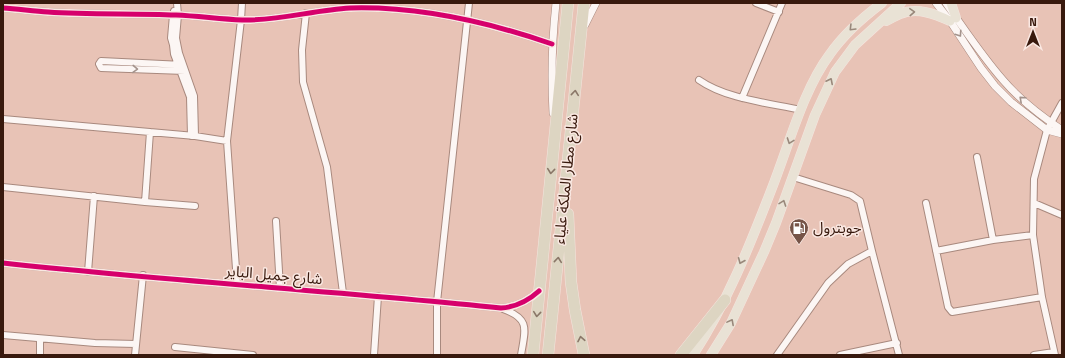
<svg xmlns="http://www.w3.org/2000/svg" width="1065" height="358" font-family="'Titillium Web','Noto Sans Arabic',sans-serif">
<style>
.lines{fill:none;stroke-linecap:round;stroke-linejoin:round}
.minor-casing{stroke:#a8897e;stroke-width:8}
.tertiary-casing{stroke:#a8897e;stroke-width:8}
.primary-casing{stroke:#f5e4de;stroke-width:10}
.motorway-casing{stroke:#f5e4de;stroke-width:12}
.minor{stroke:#fcf6f4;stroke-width:6}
.tertiary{stroke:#fcf6f4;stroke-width:7}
.primary{stroke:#e9e2d5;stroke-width:9}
.motorway{stroke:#ddd5c2;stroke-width:11}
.cycleway-casing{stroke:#fae8e2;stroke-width:8}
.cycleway{stroke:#d6006c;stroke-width:5}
.oneway{stroke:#99887b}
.oneway2{stroke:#a4938c}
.oneway3{stroke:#8a7768}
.labels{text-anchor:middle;stroke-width:3;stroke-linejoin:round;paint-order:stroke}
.street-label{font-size:15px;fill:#38190d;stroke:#fae8e2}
.poi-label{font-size:15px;fill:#38190d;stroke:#fae8e2;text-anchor:start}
</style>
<rect width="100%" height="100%" fill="#e8c3b6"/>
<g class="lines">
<g class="minor-casing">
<path id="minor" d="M 177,3 L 178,15 L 176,38 L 179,53 L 194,96 L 195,136
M 756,3 L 779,12
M 3,8 C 18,9 33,11 48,12 C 90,15 133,13 176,15 C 198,16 220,19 242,20 C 278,21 314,10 350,8 C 419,6 488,22 552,44
M 174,11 L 173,15 L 171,38 L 173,45 L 174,54 L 190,97 L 191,136
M 306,13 L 302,50 L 303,82 L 327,167 L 343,293
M 183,65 L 101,61 L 99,64 L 101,68 L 185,71
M 699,80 C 726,99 769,103 801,110
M 742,98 L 782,3
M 3,119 L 195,136 L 227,141 L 237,283
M 227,141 L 241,20 L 242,3
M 977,157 L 993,240
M 793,177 L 851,195 L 860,201 L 872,251 L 899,355
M 3,187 L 145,202 L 195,206
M 145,202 L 150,132
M 926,203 L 948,307 L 952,312 L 1042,297
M 1034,203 L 1062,215
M 276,221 L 280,288
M 936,251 L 993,240 L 1033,235
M 3,263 C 169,281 335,291 501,308 C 516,307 528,301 539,291
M 88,272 L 94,196
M 503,309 C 531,319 525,330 521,355
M 3,335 L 95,343 L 136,344
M 40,339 L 40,355
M 175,347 L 253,355
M 135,355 L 143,275
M 374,355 L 378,296
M 437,355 L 437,302 L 469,3
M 777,355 L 828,283 L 848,264 L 872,251
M 840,355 L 897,343
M 1034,355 L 1054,352
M 1055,355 L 1042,297 L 1033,235 L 1034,179 L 1047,130 L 1062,103"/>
</g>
<g class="tertiary-casing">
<path id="tertiary" d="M 936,3 L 950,21 L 981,68 L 995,86 L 1011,102 L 1047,130 L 1062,134
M 946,3 C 964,29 982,56 1003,80 C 1020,100 1041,116 1062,130
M 585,25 L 596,3
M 553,113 C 551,76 552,40 556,3"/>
</g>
<g class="primary-casing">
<path id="primary" d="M 951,3 L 956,18
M 886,21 C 891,19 895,16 900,14 C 917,7 935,14 950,21
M 693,355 C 727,303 750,245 772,188 C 789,145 803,90 830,54 C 844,34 862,18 882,3
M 711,355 L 731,323 L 764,252 L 776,223 L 815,115 L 835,72 L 855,45 L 901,3"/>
</g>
<g class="motorway-casing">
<path id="motorway" d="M 568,214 L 571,282 L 575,310 L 584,355
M 533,355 L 568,3
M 548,355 L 584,3
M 681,355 L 725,300"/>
</g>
<use href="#minor" class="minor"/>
<use href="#tertiary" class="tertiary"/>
<use href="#primary" class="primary"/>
<use href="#motorway" class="motorway"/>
<g class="cycleway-casing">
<path id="cycleway" d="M 3,8 C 18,9 33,11 48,12 C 90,15 133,13 176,15 C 198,16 220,19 242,20 C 278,21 314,10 350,8 C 419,6 488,22 552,44
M 3,263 C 169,281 335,291 501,308 C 516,307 528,301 539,291"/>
</g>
<use href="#cycleway" class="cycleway"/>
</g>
<defs><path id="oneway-chevron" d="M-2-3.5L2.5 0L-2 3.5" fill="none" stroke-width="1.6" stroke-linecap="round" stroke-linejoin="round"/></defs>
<g class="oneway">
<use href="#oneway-chevron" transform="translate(912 12) rotate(-3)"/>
<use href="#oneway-chevron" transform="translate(852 28) rotate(135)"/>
<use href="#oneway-chevron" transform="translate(830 81) rotate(-63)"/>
<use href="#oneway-chevron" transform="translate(790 141) rotate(110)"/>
<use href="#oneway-chevron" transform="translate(783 203) rotate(-70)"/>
<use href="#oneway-chevron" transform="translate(741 261) rotate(113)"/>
<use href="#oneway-chevron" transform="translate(731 322) rotate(-62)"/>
</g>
<g class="oneway2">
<use href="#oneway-chevron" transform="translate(959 34) rotate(56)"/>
<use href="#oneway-chevron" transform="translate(135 69) rotate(2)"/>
<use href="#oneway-chevron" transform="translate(1022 99) rotate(-138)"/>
</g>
<g class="oneway3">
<use href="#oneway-chevron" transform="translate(575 93) rotate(-84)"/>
<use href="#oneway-chevron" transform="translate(551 171) rotate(96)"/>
<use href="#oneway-chevron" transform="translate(558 260) rotate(-84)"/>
<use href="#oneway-chevron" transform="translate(537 314) rotate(96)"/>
<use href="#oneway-chevron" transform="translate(581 339) rotate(-101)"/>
</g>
<defs>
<g id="fuel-pin" transform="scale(1)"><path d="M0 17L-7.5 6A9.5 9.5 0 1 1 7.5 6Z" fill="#765448" stroke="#fae8e2"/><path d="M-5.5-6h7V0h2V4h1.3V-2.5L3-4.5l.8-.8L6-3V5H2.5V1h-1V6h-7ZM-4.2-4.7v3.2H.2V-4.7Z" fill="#fff"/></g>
</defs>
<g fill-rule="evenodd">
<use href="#fuel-pin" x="799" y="228"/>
</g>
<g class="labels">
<g class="street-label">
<text transform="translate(566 179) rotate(-84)" y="5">شارع مطار الملكة علياء</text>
<text transform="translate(274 275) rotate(5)" y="5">شارع جميل الباير</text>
</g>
<g class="poi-label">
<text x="813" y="233">جوبترول</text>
</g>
</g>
<rect width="1065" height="358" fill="none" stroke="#38190d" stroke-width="8"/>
<g transform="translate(1033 32)" stroke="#fae8e2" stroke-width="3" paint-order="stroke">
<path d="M0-3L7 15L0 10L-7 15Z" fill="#38190d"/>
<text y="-6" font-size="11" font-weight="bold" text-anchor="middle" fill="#38190d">N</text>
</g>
</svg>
